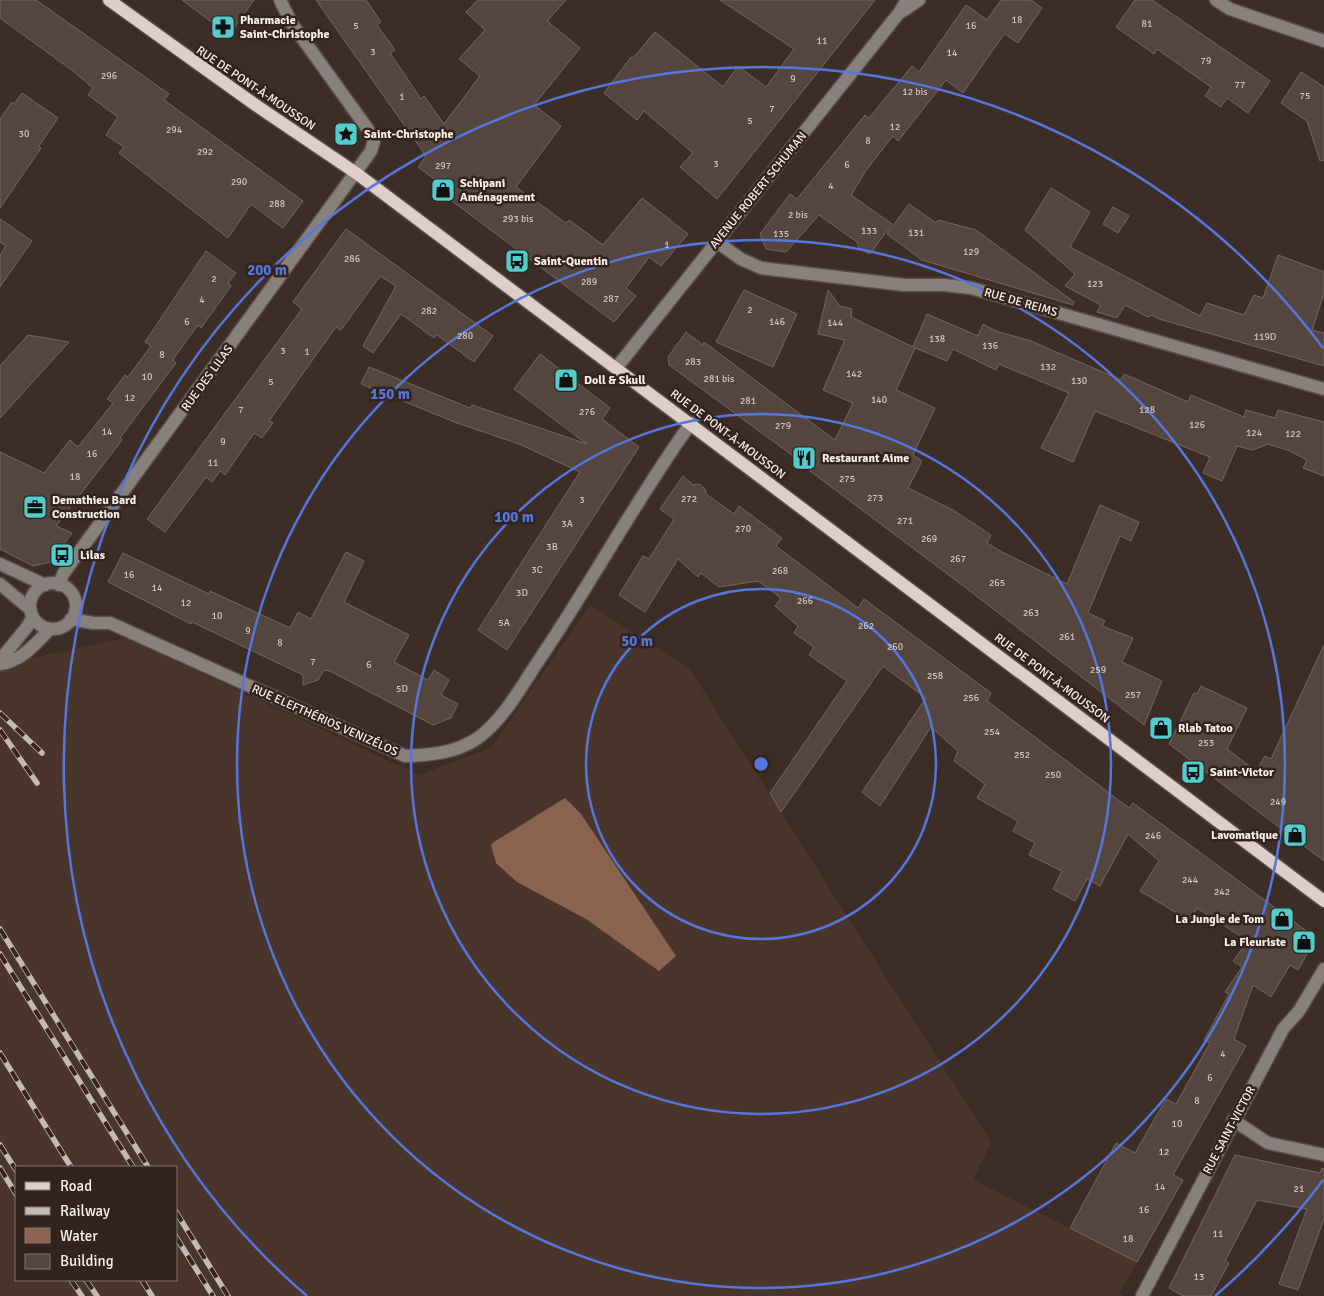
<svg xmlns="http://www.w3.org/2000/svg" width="1324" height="1296" font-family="Signika,sans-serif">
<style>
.built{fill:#4a352c;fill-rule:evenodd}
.water{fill:#8b6451}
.building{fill:#54453e;stroke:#76655e}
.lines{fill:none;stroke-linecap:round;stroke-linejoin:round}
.minor-casing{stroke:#5a4d46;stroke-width:15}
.major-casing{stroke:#5a4d46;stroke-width:15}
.minor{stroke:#88807c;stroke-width:12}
.major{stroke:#dfcec7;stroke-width:12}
.rail-casing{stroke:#c4b9b3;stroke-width:5.5}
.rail{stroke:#32241d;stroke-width:4;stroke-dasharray:11;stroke-linecap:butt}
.ring{fill:none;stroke:#5476dd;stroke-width:2.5}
.labels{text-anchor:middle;stroke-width:5;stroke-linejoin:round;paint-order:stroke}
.number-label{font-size:10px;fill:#d0c5c0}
.poi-label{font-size:12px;font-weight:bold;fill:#faf0eb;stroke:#32241d;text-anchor:start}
.street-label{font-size:12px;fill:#faf0eb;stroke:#32241d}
.centre{fill:#5476dd;stroke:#32241d;stroke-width:2.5}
.ring-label{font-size:15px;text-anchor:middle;font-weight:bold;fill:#5476dd;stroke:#32241d;stroke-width:5;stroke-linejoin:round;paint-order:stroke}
</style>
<rect width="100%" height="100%" fill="#3c2e27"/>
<path class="built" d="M 590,605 L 689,668 L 991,1142 L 973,1180 L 1137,1262 L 1119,1293 L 1124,1296 L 0,1296 L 0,665 L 126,638 L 419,775 L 491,748 ZM 16,1167 L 176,1167 L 176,1280 L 16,1280 Z"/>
<path class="water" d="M 565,798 L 581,814 L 676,956 L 659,971 L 586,919 L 517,882 L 496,863 L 491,845 L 494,842 Z"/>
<path class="building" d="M 0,0 L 36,0 L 169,94 L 164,100 L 303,201 L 283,228 L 251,204 L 228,238 L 119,153 L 124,147 L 106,135 L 118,117 L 88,95 L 93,88 L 73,71 L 0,18 Z
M 182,0 L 254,0 L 229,35 Z
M 316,0 L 366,0 L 381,22 L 377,25 L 395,50 L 390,53 L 421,99 L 424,96 L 444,124 L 480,76 L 459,59 L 485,30 L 466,12 L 478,0 L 566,0 L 547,21 L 580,48 L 534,105 L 561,126 L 516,187 L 566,223 L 569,220 L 603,245 L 642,198 L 688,234 L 661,266 L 649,257 L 626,288 L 636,296 L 614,322 L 444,195 L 449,190 L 418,167 L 426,156 Z
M 720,0 L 875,0 L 717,199 L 680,167 L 693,153 L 644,111 L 637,120 L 604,93 L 631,57 L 633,58 L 655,32 L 723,87 L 738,66 L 766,87 L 794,49 Z
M 1001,0 L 1031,0 L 1042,8 L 1018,43 L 1005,34 L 1002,37 L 963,93 L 946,80 L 898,141 L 893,136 L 867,169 L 851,195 L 892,224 L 870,254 L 859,248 L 857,242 L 819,215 L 786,252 L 766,249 L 760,234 L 790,194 L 797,199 L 865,115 L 869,118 L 912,66 L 919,72 L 966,5 L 987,20 Z
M 1135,0 L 1152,0 L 1270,81 L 1248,113 L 1227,98 L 1221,107 L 1205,96 L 1211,87 L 1157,49 L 1154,54 L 1116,27 Z
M 1301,72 L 1324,87 L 1324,160 L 1320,161 L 1307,121 L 1281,103 Z
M 22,93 L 58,118 L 39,146 L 41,148 L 0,208 L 0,119 L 12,102 L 14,104 Z
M 1051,188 L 1090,212 L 1070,247 L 1200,316 L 1207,303 L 1244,315 L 1254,295 L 1263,298 L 1278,255 L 1324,272 L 1324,293 L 1312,330 L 1324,333 L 1324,366 L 1159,319 L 1152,315 L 1148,317 L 1125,305 L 1117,318 L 1097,312 L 1101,305 L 1065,286 L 1075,274 L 1025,230 Z
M 909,204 L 936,223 L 938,220 L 976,230 L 1074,302 L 1073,305 L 922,260 L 887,234 Z
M 1113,207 L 1129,216 L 1118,233 L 1103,224 Z
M 0,219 L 32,241 L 0,287 L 0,255 L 6,246 L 0,242 Z
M 346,229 L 493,336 L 474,362 L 437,335 L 434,338 L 401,314 L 373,353 L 363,346 L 396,286 L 380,276 L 341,330 L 336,327 L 269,421 L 273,423 L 262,438 L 254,433 L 225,475 L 220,471 L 212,482 L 206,477 L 165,532 L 147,519 L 302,309 L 293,302 Z
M 206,251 L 236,273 L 228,283 L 231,286 L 201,328 L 198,325 L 186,341 L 173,360 L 176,363 L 120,438 L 122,440 L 56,526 L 72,533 L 51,562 L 33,566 L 0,549 L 0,452 L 44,473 L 70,440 L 78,447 L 113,403 L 107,399 L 125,375 L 128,377 L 151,346 L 145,342 Z
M 744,290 L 797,314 L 773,367 L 716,342 Z
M 828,290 L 840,306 L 852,309 L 851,317 L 913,347 L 927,314 L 978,336 L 983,324 L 996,331 L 1031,341 L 1121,380 L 1124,374 L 1188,402 L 1191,395 L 1244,417 L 1246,410 L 1275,418 L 1278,410 L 1324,422 L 1324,476 L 1303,468 L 1307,460 L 1290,451 L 1268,444 L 1253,450 L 1237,446 L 1222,481 L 1203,473 L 1210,457 L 1095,411 L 1073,462 L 1041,448 L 1069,393 L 999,364 L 996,370 L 953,349 L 947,361 L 915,348 L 896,390 L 935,408 L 913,455 L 922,461 L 908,488 L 953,510 L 991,535 L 987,543 L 1002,552 L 1067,584 L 1100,505 L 1139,522 L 1131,541 L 1120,536 L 1088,613 L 1105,621 L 1102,626 L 1133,638 L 1122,662 L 1162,681 L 1144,725 L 970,591 L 810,471 L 811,469 L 669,365 L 668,357 L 686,332 L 703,345 L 704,342 L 835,440 L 853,403 L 823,390 L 845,340 L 818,334 Z
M 28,335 L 69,342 L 0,418 L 0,366 Z
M 540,354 L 610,408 L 602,419 L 639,447 L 507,650 L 478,630 L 580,472 L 519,444 L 457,423 L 361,384 L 369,367 L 470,408 L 472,405 L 587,444 L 514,389 Z
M 683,476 L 693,485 L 699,484 L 705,489 L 706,494 L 734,514 L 739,506 L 782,538 L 776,546 L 858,608 L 864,599 L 991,693 L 987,701 L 1129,808 L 1133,803 L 1316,938 L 1298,970 L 1290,965 L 1271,997 L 1253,985 L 1234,1039 L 1246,1046 L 1173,1175 L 1183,1180 L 1137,1262 L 1070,1228 L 1116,1143 L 1135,1153 L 1166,1099 L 1176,1104 L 1210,1043 L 1204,1040 L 1229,994 L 1225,992 L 1242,967 L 1233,961 L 1248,941 L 1197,908 L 1190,921 L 1140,891 L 1159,861 L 1128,834 L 1100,886 L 1087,879 L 1075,901 L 1053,889 L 1062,871 L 1029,855 L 1035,843 L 1013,831 L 1018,821 L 977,798 L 985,784 L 954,761 L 958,751 L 931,727 L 880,806 L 862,792 L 926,698 L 883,666 L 781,812 L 770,793 L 847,681 L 809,655 L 814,647 L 794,633 L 798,626 L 775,606 L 781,598 L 758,581 L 719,587 L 701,573 L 698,577 L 678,559 L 645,612 L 619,595 L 643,556 L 649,559 L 674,519 L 660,509 Z
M 346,552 L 364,561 L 344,602 L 409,635 L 394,662 L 428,680 L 434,670 L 449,680 L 441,695 L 458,704 L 451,718 L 433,725 L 330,671 L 324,670 L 318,680 L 303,685 L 303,675 L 192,622 L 191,624 L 108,582 L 123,553 L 209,594 L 210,591 L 290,628 L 298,612 L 311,619 Z
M 1324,645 L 1324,861 L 1169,744 L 1194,693 L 1197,694 L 1201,686 L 1247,708 L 1227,749 L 1256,771 L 1265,756 L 1271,759 Z
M 1235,1155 L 1320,1173 L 1322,1168 L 1324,1169 L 1324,1219 L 1298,1290 L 1279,1284 L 1307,1209 L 1257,1200 L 1225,1261 L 1229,1263 L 1211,1296 L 1183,1296 L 1169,1288 Z"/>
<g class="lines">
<g class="minor-casing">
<path id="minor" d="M 1216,0 L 1230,9 L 1324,41
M 901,12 L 919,0
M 717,242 L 741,259 L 761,268 L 904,285 L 944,285 L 971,288 L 1324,389
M 617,367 L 899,13 L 907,0
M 0,564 L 45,585
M30 606a23 23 0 1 1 46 0a23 23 0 1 1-46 0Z
M 0,584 L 30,609
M 59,585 L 63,574 L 371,151 L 374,141 L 367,128 L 292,24 L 280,0
M 71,619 L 93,623 L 110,623 L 405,756 C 431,755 456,753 478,738 C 505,718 522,685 541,657 C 593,580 637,498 691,423
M 0,660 L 27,627 L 33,617
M 0,664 C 22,661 35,644 50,629
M 1233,1120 L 1268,1143 L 1324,1155
M 1142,1296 L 1283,1029 L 1299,1011 L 1324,969"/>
</g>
<g class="major-casing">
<path id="major" d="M 109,0 L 257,106 L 356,173 L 1324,901"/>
</g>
<use href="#minor" class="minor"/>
<use href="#major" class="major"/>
<g class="rail-casing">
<path id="rail" d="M 0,713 L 42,753
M 0,730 L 37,783
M 0,929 L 148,1167
M 0,954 L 133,1167
M 0,1053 L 71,1167
M 0,1145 L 16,1170
M 0,1168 L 16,1194
M 176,1212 L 228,1296
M 176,1237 L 213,1296
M 71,1280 L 82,1296
M 86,1280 L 97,1296
M 142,1280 L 152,1296"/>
</g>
<use href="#rail" class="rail"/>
</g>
<g class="ring">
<circle cx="761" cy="764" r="175"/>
<circle cx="761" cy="764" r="350"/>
<circle cx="761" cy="764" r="524"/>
<path d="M1323 1180A699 699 0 0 1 1215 1296M307 1296A699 699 0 1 1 1323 348"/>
</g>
<defs>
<g id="pharmacy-square" transform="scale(1.25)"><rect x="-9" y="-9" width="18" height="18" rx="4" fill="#52cdce" stroke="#32241d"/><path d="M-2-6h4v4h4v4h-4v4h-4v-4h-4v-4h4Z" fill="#111"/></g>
<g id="sight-square" transform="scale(1.25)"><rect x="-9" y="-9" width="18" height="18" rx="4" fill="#52cdce" stroke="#32241d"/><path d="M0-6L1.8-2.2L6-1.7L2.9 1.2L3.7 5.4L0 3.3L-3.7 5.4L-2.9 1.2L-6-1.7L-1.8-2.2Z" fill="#111"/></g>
<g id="shop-square" transform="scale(1.25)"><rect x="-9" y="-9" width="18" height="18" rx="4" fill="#52cdce" stroke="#32241d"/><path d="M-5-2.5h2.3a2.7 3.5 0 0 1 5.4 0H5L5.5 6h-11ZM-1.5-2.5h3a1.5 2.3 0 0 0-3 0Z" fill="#111"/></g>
<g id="bus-square" transform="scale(1.25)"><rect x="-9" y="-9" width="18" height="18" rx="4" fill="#52cdce" stroke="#32241d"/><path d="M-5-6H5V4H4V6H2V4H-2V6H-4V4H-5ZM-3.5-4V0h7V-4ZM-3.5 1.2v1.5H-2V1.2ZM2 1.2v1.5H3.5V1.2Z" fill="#111"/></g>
<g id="restaurant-square" transform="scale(1.25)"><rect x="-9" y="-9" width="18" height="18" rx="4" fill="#52cdce" stroke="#32241d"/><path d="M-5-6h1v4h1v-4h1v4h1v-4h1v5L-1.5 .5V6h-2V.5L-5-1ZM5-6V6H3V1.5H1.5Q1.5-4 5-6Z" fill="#111"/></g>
<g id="office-square" transform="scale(1.25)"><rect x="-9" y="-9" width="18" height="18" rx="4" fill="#52cdce" stroke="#32241d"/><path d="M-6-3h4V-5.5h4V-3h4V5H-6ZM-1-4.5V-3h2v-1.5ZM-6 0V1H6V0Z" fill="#111"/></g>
</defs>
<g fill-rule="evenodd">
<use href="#pharmacy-square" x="223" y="27"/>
<use href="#sight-square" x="346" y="134"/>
<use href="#shop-square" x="443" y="190"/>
<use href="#bus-square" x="517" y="261"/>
<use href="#shop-square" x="566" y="380"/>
<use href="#restaurant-square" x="804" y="458"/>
<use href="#office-square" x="35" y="507"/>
<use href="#bus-square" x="62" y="555"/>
<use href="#shop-square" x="1161" y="728"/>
<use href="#bus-square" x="1193" y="772"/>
<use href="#shop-square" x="1295" y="835"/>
<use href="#shop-square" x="1282" y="919"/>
<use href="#shop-square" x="1304" y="942"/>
</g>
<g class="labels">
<g class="number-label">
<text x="1017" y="23">18</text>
<text x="1147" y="27">81</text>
<text x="356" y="29">5</text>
<text x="971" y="29">16</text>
<text x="822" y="44">11</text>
<text x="373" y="55">3</text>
<text x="952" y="56">14</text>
<text x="1206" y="64">79</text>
<text x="109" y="79">296</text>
<text x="793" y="82">9</text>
<text x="1240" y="88">77</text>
<text x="915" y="95">12 bis</text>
<text x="1305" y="99">75</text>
<text x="402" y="100">1</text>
<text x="772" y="112">7</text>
<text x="750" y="124">5</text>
<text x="895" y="130">12</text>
<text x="174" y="133">294</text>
<text x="24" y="137">30</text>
<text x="868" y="144">8</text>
<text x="205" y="155">292</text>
<text x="716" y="167">3</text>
<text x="847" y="168">6</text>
<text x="443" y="169">297</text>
<text x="239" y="185">290</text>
<text x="831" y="189">4</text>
<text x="277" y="207">288</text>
<text x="798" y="218">2 bis</text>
<text x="518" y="222">293 bis</text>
<text x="869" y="234">133</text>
<text x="916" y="236">131</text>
<text x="781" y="237">135</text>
<text x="667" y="248">1</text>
<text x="971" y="255">129</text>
<text x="352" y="262">286</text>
<text x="214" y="282">2</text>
<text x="589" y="285">289</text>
<text x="1095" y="287">123</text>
<text x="611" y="302">287</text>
<text x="202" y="303">4</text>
<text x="750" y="313">2</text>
<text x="429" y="314">282</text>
<text x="187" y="325">6</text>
<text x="777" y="325">146</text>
<text x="835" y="326">144</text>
<text x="465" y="339">280</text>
<text x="1265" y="340">119D</text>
<text x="937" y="342">138</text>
<text x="990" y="349">136</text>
<text x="283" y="354">3</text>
<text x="307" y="355">1</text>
<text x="162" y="358">8</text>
<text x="693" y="365">283</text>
<text x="1048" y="370">132</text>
<text x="854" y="377">142</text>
<text x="147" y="380">10</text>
<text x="719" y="382">281 bis</text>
<text x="1079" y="384">130</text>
<text x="271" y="385">5</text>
<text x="130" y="401">12</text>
<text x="879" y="403">140</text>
<text x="748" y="404">281</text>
<text x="241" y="413">7</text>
<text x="1147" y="413">128</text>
<text x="587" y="415">276</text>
<text x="1197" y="428">126</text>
<text x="783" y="429">279</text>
<text x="107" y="435">14</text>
<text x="1254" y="436">124</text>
<text x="1293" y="437">122</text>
<text x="223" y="445">9</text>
<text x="92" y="457">16</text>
<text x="213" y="466">11</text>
<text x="75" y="480">18</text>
<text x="847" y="482">275</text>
<text x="875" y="501">273</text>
<text x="689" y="502">272</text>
<text x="582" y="503">3</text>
<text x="905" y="524">271</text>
<text x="567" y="527">3A</text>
<text x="743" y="532">270</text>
<text x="929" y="542">269</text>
<text x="552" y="550">3B</text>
<text x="958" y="562">267</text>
<text x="537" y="573">3C</text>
<text x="780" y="574">268</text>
<text x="129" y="578">16</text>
<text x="997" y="586">265</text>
<text x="157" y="591">14</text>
<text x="522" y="596">3D</text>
<text x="805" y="604">266</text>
<text x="186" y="606">12</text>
<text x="1031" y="616">263</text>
<text x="217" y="619">10</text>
<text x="504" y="626">5A</text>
<text x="866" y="629">262</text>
<text x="248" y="634">9</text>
<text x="1067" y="640">261</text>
<text x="280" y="646">8</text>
<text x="895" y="650">260</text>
<text x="313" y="665">7</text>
<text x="369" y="668">6</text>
<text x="1098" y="673">259</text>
<text x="935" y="679">258</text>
<text x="402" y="692">5D</text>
<text x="1133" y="698">257</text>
<text x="971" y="701">256</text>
<text x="992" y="735">254</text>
<text x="1206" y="746">253</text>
<text x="1022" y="758">252</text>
<text x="1053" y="778">250</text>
<text x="1278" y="805">249</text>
<text x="1153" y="839">246</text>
<text x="1190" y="883">244</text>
<text x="1222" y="895">242</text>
<text x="1223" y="1057">4</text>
<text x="1210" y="1081">6</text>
<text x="1197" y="1104">8</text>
<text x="1177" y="1127">10</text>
<text x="1164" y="1155">12</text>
<text x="1160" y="1190">14</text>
<text x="1299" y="1192">21</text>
<text x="1144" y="1213">16</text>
<text x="1218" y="1237">11</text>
<text x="1128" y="1242">18</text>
<text x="1199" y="1280">13</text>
</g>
<g class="poi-label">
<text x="240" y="24">Pharmacie<tspan x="240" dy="14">Saint-Christophe</tspan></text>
<text x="364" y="138">Saint-Christophe</text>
<text x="460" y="187">Schipani<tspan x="460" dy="14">Aménagement</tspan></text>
<text x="534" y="265">Saint-Quentin</text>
<text x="584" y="384">Doll &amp; Skull</text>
<text x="822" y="462">Restaurant Aime</text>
<text x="52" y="504">Demathieu Bard<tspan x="52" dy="14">Construction</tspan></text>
<text x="80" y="559">Lilas</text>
<text x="1178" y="732">Rlab Tatoo</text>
<text x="1210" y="776">Saint-Victor</text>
<text x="1278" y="839" text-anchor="end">Lavomatique</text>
<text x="1264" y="923" text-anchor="end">La Jungle de Tom</text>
<text x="1286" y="946" text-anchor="end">La Fleuriste</text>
</g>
<g class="street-label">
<text transform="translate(256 88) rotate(34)" y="4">RUE DE PONT-À-MOUSSON</text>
<text transform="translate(758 190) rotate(-51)" y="4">AVENUE ROBERT SCHUMAN</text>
<text transform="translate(1021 302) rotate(16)" y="4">RUE DE REIMS</text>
<text transform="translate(207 378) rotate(-54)" y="4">RUE DES LILAS</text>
<text transform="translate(728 434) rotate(37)" y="4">RUE DE PONT-À-MOUSSON</text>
<text transform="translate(1052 678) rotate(37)" y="4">RUE DE PONT-À-MOUSSON</text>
<text transform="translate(325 720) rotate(24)" y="4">RUE ELEFTHÉRIOS VENIZÉLOS</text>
<text transform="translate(1229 1130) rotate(-62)" y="4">RUE SAINT-VICTOR</text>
</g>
</g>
<circle cx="761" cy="764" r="8" class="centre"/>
<g class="ring-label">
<text x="267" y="275">200 m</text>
<text x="390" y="399">150 m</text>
<text x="514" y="522">100 m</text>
<text x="637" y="646">50 m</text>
</g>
<rect x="15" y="1166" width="162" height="115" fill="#32241d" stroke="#82766f"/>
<rect x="25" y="1182" width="25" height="8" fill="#dfcec7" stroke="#82766f"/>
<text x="60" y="1191" font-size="15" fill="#faf0eb">Road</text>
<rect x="25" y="1207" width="25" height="8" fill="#c4b9b3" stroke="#82766f"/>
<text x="60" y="1216" font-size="15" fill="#faf0eb">Railway</text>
<rect x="25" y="1228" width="25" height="15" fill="#8b6451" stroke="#82766f"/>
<text x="60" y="1241" font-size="15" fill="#faf0eb">Water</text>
<rect x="25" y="1254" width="25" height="15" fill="#54453e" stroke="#82766f"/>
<text x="60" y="1266" font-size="15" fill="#faf0eb">Building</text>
</svg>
